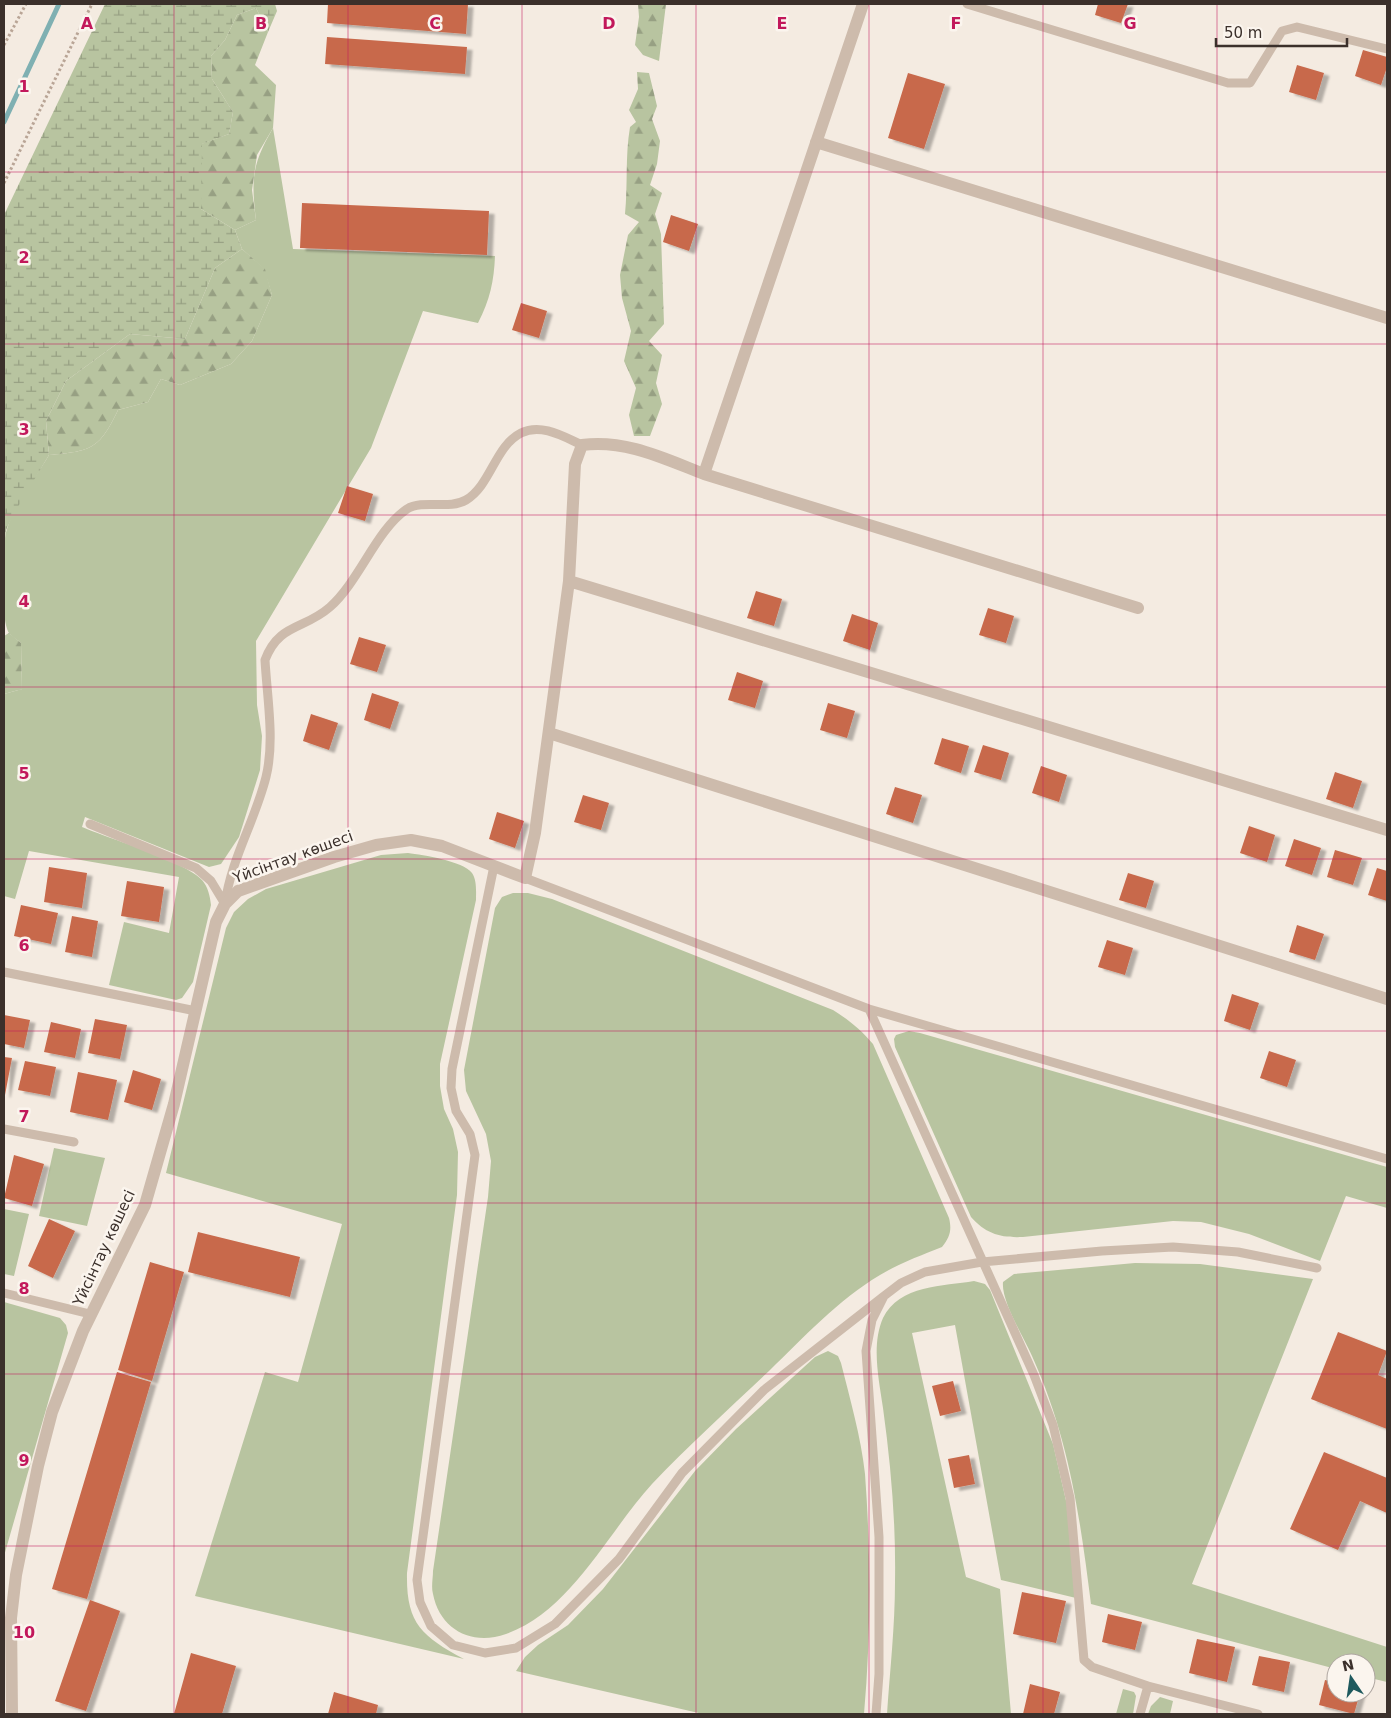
<svg xmlns="http://www.w3.org/2000/svg" width="1391" height="1718" font-family="'DejaVu Sans',sans-serif">
<style>
.grass{fill:#b8c4a0}
.forest{fill:url(#forest-firs)}
.wetland{fill:url(#wetland-marsh)}
.lines{fill:none;stroke-linecap:round;stroke-linejoin:round}
.stream{stroke:#7fb0b2;stroke-width:5}
.building{fill:#c8694b;filter:url(#shadow)}
.path{stroke:#b9a596;stroke-width:3;stroke-dasharray:2.5 2.5;stroke-linecap:butt}
.lane{stroke:#cdbbac;stroke-width:9}
.street{stroke:#cdbbac;stroke-width:12}
.grid{fill:none;stroke:#c2185b;stroke-width:1;stroke-opacity:0.55}
.labels{text-anchor:middle;stroke-width:5;stroke-linejoin:round;paint-order:stroke}
.street-label{font-size:15px;fill:#3b302b;stroke:#fbf5ee}
.grid-label{font-size:16px;text-anchor:middle;font-weight:bold;fill:#c2185b;stroke:#fbf5ee;stroke-width:5;stroke-linejoin:round;paint-order:stroke}
</style>
<defs>
<pattern id="forest-firs" width="22" height="20" patternUnits="userSpaceOnUse" patternTransform="scale(1.25)"><rect width="22" height="20" fill="#b8c4a0"/><path d="M5 1l3.5 6h-7zM16 11l3.5 6h-7z" fill="#97a083"/></pattern>
<pattern id="wetland-marsh" width="20" height="14" patternUnits="userSpaceOnUse" patternTransform="scale(1.25)"><rect width="20" height="14" fill="#b8c4a0"/><path d="M1 5h8M5 5V1M11 12h8M15 12V8" fill="none" stroke="#97a083"/></pattern>
<filter id="shadow"><feDropShadow dx="5.5" dy="3" stdDeviation="1" flood-color="#0004"/></filter>
</defs>
<rect width="100%" height="100%" fill="#f4ebe1"/>
<path class="grass" d="M 273,128 L 293,249 L 495,256 C 494,281 490,300 478,323 L 423,311 L 371,448 L 256,641 L 257,705 L 262,736 L 260,770 L 239,837 L 221,864 L 209,867 L 85,817 L 82,827 C 108,838 186,862 202,880 C 208,887 210,896 211,905 L 193,982 L 182,998 L 176,1000 L 109,985 L 124,922 L 169,933 L 179,877 L 29,851 L 15,899 L 4,896 L 4,694 L 22,689 L 21,643 C 18,640 12,637 9,633 C 0,618 1,547 7,529 C 15,503 35,479 49,455 C 91,451 99,450 118,410 L 148,402 L 161,379 L 180,385 L 231,364 L 252,341 L 272,295 L 264,269 L 242,249 L 235,230 L 256,220 C 251,179 252,164 273,128 Z
M 408,853 C 423,855 463,861 472,873 C 477,880 476,892 476,900 L 440,1064 L 440,1086 L 444,1109 L 453,1129 L 458,1152 L 457,1195 L 407,1573 C 406,1623 421,1636 464,1659 L 195,1596 L 265,1372 L 298,1382 L 342,1224 L 166,1173 L 226,928 L 234,912 L 248,899 L 266,889 L 381,855 Z
M 513,893 L 528,893 L 552,899 L 833,1010 C 849,1020 861,1030 873,1044 L 949,1218 C 952,1230 950,1237 942,1247 C 922,1255 900,1263 880,1275 C 838,1300 804,1337 769,1371 C 730,1408 689,1445 652,1484 C 608,1532 571,1611 506,1634 C 472,1646 440,1630 433,1594 C 431,1587 433,1578 433,1571 L 488,1197 L 491,1161 L 486,1134 L 466,1091 L 464,1070 L 495,908 L 502,897 Z
M 909,1031 L 920,1033 L 1387,1167 L 1387,1208 L 1346,1196 L 1320,1261 L 1249,1234 L 1201,1222 L 1173,1221 L 1023,1237 C 1001,1238 986,1234 971,1217 L 895,1047 L 894,1039 L 896,1035 Z
M 54,1148 L 105,1158 L 87,1226 L 39,1216 Z
M 4,1209 L 29,1214 L 14,1276 L 4,1274 Z
M 1135,1263 L 1200,1264 L 1313,1279 L 1192,1584 L 1387,1647 L 1387,1682 L 1366,1677 L 1366,1663 L 1336,1663 L 1336,1669 L 1091,1604 C 1080,1517 1069,1438 1032,1356 C 1024,1338 1001,1301 1003,1282 L 1014,1274 Z
M 974,1281 L 985,1284 L 990,1290 L 1053,1444 L 1067,1505 L 1076,1598 L 1001,1580 L 955,1325 L 912,1333 L 966,1577 L 1000,1589 L 1011,1714 L 887,1714 C 890,1670 895,1626 895,1582 C 896,1523 891,1466 883,1408 C 879,1380 871,1345 883,1318 C 899,1285 944,1286 974,1281 Z
M 4,1302 L 60,1318 L 66,1325 L 68,1333 L 4,1556 Z
M 828,1351 L 838,1356 L 841,1363 C 850,1399 861,1437 865,1474 C 871,1554 871,1635 864,1714 L 703,1714 L 516,1671 L 525,1657 L 538,1645 L 568,1625 L 603,1589 L 695,1471 L 736,1429 L 815,1357 Z
M 1123,1689 L 1134,1692 L 1136,1696 L 1133,1714 L 1116,1714 Z
M 1160,1697 L 1173,1701 L 1170,1714 L 1148,1714 L 1151,1706 Z"/>
<path class="forest" d="M 638,4 L 666,4 L 659,61 L 643,55 L 635,45 L 639,17 Z
M 256,8 L 268,32 L 255,65 L 276,85 L 273,128 L 257,155 L 252,190 L 256,220 L 235,230 L 201,209 L 201,144 L 229,134 L 233,112 L 212,79 L 211,56 L 225,40 L 237,15 Z
M 637,72 L 649,73 L 657,106 L 652,119 L 660,141 L 657,164 L 650,185 L 662,193 L 655,214 L 661,234 L 664,324 L 649,341 L 662,355 L 656,383 L 662,404 L 650,436 L 634,436 L 629,415 L 636,388 L 624,361 L 631,331 L 622,298 L 620,275 L 628,235 L 639,222 L 625,214 C 628,185 625,156 630,127 L 636,122 L 629,110 L 638,89 Z
M 242,249 L 265,269 L 272,295 L 252,341 L 231,364 L 180,385 L 161,379 L 148,402 L 118,410 C 99,450 91,451 49,455 L 46,421 L 66,381 L 130,334 L 185,339 L 215,268 Z
M 9,633 L 21,643 L 22,689 L 4,694 L 4,636 Z"/>
<path class="wetland" d="M 105,4 L 275,4 L 277,11 L 268,32 L 256,8 L 237,15 L 225,40 L 211,56 L 212,79 L 233,112 L 229,134 L 202,144 L 201,209 L 235,230 L 242,249 L 215,268 L 185,339 L 130,334 L 66,381 L 46,421 L 49,455 L 16,510 L 6,530 L 4,547 L 4,215 Z"/>
<g class="lines">
<path class="stream" d="M 4,122 L 59,4"/>
</g>
<path class="building" d="M 328,4 L 468,4 L 466,34 L 327,23 Z
M 1098,4 L 1128,4 L 1121,23 L 1095,15 Z
M 327,37 L 467,47 L 465,74 L 325,64 Z
M 1363,50 L 1387,57 L 1387,67 L 1381,85 L 1355,76 Z
M 1297,65 L 1324,73 L 1316,100 L 1289,92 Z
M 908,73 L 945,84 L 924,149 L 888,138 Z
M 302,203 L 489,211 L 487,255 L 300,248 Z
M 671,215 L 698,224 L 689,251 L 663,242 Z
M 521,303 L 547,311 L 539,338 L 512,330 Z
M 347,486 L 373,494 L 365,521 L 338,513 Z
M 756,591 L 782,599 L 774,626 L 747,618 Z
M 988,608 L 1014,616 L 1006,643 L 979,635 Z
M 852,614 L 878,623 L 870,650 L 843,641 Z
M 359,637 L 386,645 L 377,672 L 350,664 Z
M 737,672 L 763,681 L 755,708 L 728,700 Z
M 372,693 L 399,702 L 390,729 L 364,720 Z
M 828,703 L 855,711 L 847,738 L 820,730 Z
M 311,714 L 338,723 L 329,750 L 303,741 Z
M 942,738 L 969,746 L 961,773 L 934,764 Z
M 983,745 L 1009,753 L 1001,780 L 974,772 Z
M 1041,766 L 1067,775 L 1059,802 L 1032,793 Z
M 1335,772 L 1362,781 L 1353,808 L 1326,799 Z
M 895,787 L 922,795 L 913,823 L 886,814 Z
M 583,795 L 609,803 L 601,830 L 574,822 Z
M 497,812 L 524,821 L 515,848 L 489,839 Z
M 1249,826 L 1275,835 L 1267,862 L 1240,853 Z
M 1294,839 L 1321,848 L 1312,875 L 1285,866 Z
M 1335,850 L 1362,858 L 1353,885 L 1327,877 Z
M 49,867 L 87,873 L 82,908 L 44,902 Z
M 1377,868 L 1387,871 L 1387,901 L 1368,895 Z
M 1128,873 L 1154,881 L 1146,908 L 1119,900 Z
M 127,881 L 164,887 L 159,922 L 121,916 Z
M 21,905 L 58,913 L 51,944 L 14,936 Z
M 72,916 L 98,921 L 92,957 L 65,952 Z
M 1297,925 L 1324,934 L 1315,960 L 1289,952 Z
M 1107,940 L 1133,948 L 1125,975 L 1098,967 Z
M 1232,994 L 1259,1003 L 1250,1030 L 1224,1021 Z
M 4,1015 L 30,1020 L 24,1048 L 4,1044 Z
M 95,1019 L 127,1025 L 120,1059 L 88,1053 Z
M 51,1022 L 81,1029 L 75,1058 L 44,1052 Z
M 1269,1051 L 1296,1060 L 1287,1087 L 1260,1078 Z
M 4,1057 L 12,1058 L 5,1095 L 4,1094 Z
M 25,1061 L 56,1067 L 50,1096 L 18,1090 Z
M 133,1070 L 161,1079 L 152,1110 L 124,1102 Z
M 78,1072 L 117,1080 L 108,1120 L 70,1112 Z
M 14,1155 L 44,1164 L 32,1206 L 4,1198 Z
M 49,1219 L 75,1231 L 53,1278 L 28,1266 Z
M 198,1232 L 300,1257 L 290,1297 L 188,1272 Z
M 150,1262 L 184,1272 L 152,1381 L 118,1370 Z
M 1338,1332 L 1387,1351 L 1378,1375 L 1387,1379 L 1387,1429 L 1311,1399 Z
M 117,1372 L 151,1382 L 87,1599 L 52,1589 Z
M 953,1381 L 961,1411 L 940,1416 L 932,1386 Z
M 1324,1452 L 1387,1478 L 1387,1513 L 1360,1501 L 1338,1550 L 1290,1529 Z
M 969,1455 L 975,1484 L 954,1488 L 948,1459 Z
M 1022,1592 L 1066,1601 L 1056,1643 L 1013,1634 Z
M 90,1600 L 120,1611 L 86,1711 L 55,1701 Z
M 1108,1614 L 1142,1622 L 1135,1650 L 1102,1642 Z
M 1197,1639 L 1235,1647 L 1227,1682 L 1189,1673 Z
M 191,1653 L 236,1666 L 222,1714 L 174,1714 Z
M 1259,1656 L 1290,1662 L 1284,1692 L 1252,1685 Z
M 1325,1680 L 1336,1682 L 1336,1693 L 1360,1693 L 1354,1714 L 1319,1705 Z
M 1030,1684 L 1060,1692 L 1054,1714 L 1023,1714 Z
M 334,1692 L 378,1705 L 376,1714 L 328,1714 Z"/>
<g class="lines">
<path class="path" d="M 4,45 L 26,4
M 4,183 L 92,4"/>
<path class="lane" d="M 967,4 L 1228,83 L 1250,83 L 1282,31 L 1297,27 L 1387,49
M 90,824 L 196,868 L 211,881 L 225,904 C 231,859 255,821 266,777 C 275,741 267,697 265,660 C 279,623 304,630 330,607 C 360,580 376,530 407,509 C 423,499 449,510 466,500 C 491,485 495,446 521,433 C 542,423 564,437 582,445
M 494,866 L 452,1069 L 451,1088 L 456,1111 L 470,1134 L 475,1155 L 417,1580 L 420,1602 L 431,1626 L 453,1645 L 485,1653 L 516,1648 L 555,1624 L 619,1559 L 682,1473 L 764,1390 L 884,1296
M 525,878 L 869,1009 L 1387,1159
M 4,972 L 196,1011
M 869,1009 L 1034,1375 L 1053,1425 L 1070,1498 L 1084,1660 L 1092,1667 L 1148,1686 L 1140,1714
M 4,1129 L 74,1142
M 4,1293 L 90,1314
M 1148,1686 L 1258,1714
M 876,1714 L 879,1674 L 879,1537 L 866,1351 L 872,1320 L 884,1296 L 901,1283 L 925,1272 L 982,1262 L 1102,1251 L 1173,1247 L 1238,1252 L 1317,1268"/>
<path class="street" d="M 816,142 L 1387,318
M 704,474 L 1138,608
M 569,581 L 575,464 L 582,445 C 625,439 665,459 704,474 L 863,4
M 549,733 L 1387,999
M 12,1714 L 11,1618 L 16,1575 L 38,1466 L 52,1412 L 83,1331 L 145,1205 L 174,1104 L 216,922 L 225,904 L 238,891 L 334,857 L 376,845 L 411,840 L 442,846 L 525,878 L 535,833 L 569,581 L 1387,830"/>
</g>
<path class="grid" d="M 174,4 L 174,1714M 348,4 L 348,1714M 522,4 L 522,1714M 696,4 L 696,1714M 869,4 L 869,1714M 1043,4 L 1043,1714M 1217,4 L 1217,1714M 4,172 L 1387,172M 4,344 L 1387,344M 4,515 L 1387,515M 4,687 L 1387,687M 4,859 L 1387,859M 4,1031 L 1387,1031M 4,1203 L 1387,1203M 4,1374 L 1387,1374M 4,1546 L 1387,1546"/>
<g class="labels">
<g class="street-label">
<text transform="translate(293 857) rotate(-20)" y="5">Үйсінтау көшесі</text>
<text transform="translate(104 1248) rotate(-65)" y="5">Үйсінтау көшесі</text>
</g>
</g>
<g class="grid-label">
<text x="87" y="29">A</text>
<text x="261" y="29">B</text>
<text x="435" y="29">C</text>
<text x="609" y="29">D</text>
<text x="782" y="29">E</text>
<text x="956" y="29">F</text>
<text x="1130" y="29">G</text>
<text x="24" y="92">1</text>
<text x="24" y="263">2</text>
<text x="24" y="435">3</text>
<text x="24" y="607">4</text>
<text x="24" y="779">5</text>
<text x="24" y="951">6</text>
<text x="24" y="1122">7</text>
<text x="24" y="1294">8</text>
<text x="24" y="1466">9</text>
<text x="24" y="1638">10</text>
</g>
<rect width="1391" height="1718" fill="none" stroke="#3b302b" stroke-width="10"/>
<g transform="translate(1351 1678) rotate(347)"><circle r="24" fill="#fbf5ee" stroke="#aea6a0"/>
<path d="M0-4L9 19L0 12L-9 19Z" fill="#1f5a5e"/>
<text y="-8" font-size="14" font-weight="bold" text-anchor="middle" fill="#3b302b">N</text>
</g>
<path d="M1216 38v8h131v-8" fill="none" stroke="#3b302b" stroke-width="2.5"/>
<text x="1224" y="38" font-size="15" fill="#3b302b" stroke="#fbf5ee" stroke-width="4" paint-order="stroke">50 m</text>
</svg>
